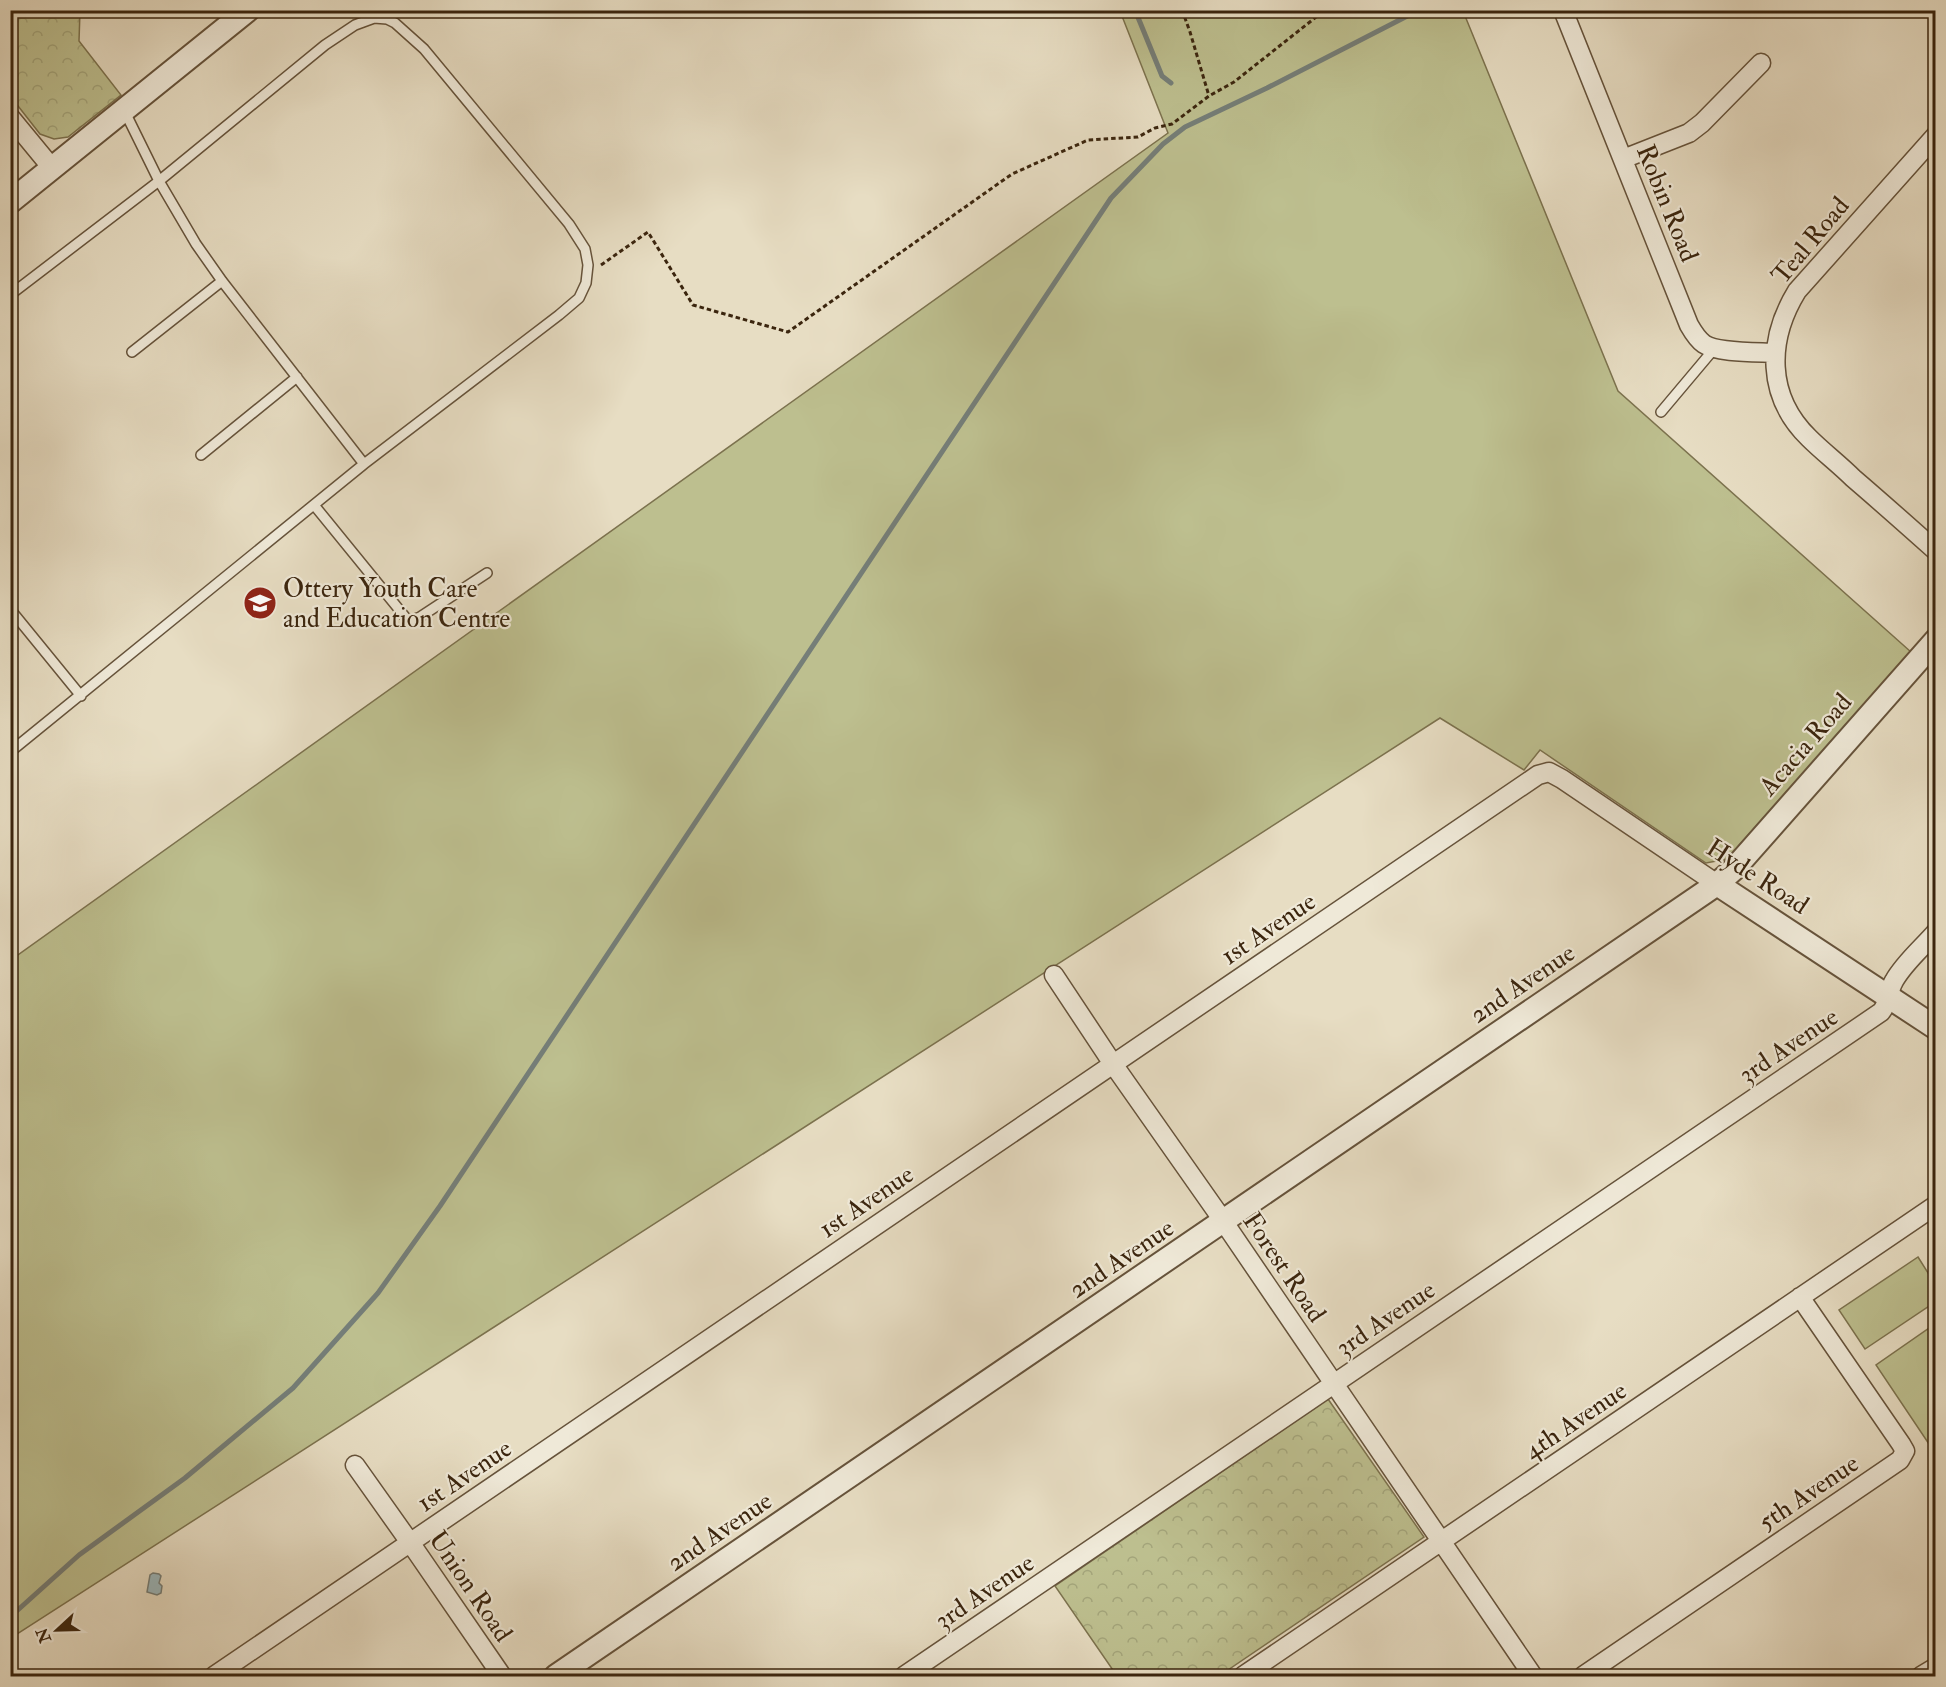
<svg xmlns="http://www.w3.org/2000/svg" width="1946" height="1687" font-family="'IM FELL Double Pica',serif">
<style>
.green{fill:#bdbf8f;stroke:#7c724e;stroke-width:1.5}
.park{fill:url(#park-crowns);stroke:#7c724e;stroke-width:1.5}
.water{fill:#9cb9bf;stroke:#757e78;stroke-width:1.5}
.lines{fill:none;stroke-linecap:round;stroke-linejoin:round}
.stream{stroke:#757e78;stroke-width:5}
.service-casing{stroke:#66533b;stroke-width:12}
.minor-casing{stroke:#66533b;stroke-width:21}
.tertiary-casing{stroke:#66533b;stroke-width:26}
.path{stroke:#3b250e;stroke-width:3;stroke-dasharray:4.5 3;stroke-linecap:butt}
.service{stroke:#efe9d8;stroke-width:9}
.minor{stroke:#efe9d8;stroke-width:18}
.tertiary{stroke:#efe9d8;stroke-width:22}
.labels{text-anchor:middle;stroke-width:4.5;stroke-linejoin:round;paint-order:stroke}
.street-label{font-size:26px;fill:#3b250e;stroke:#efe9d8}
.poi-label{font-size:26px;fill:#3b250e;stroke:#efe9d8;text-anchor:start}
</style>
<defs>
<pattern id="park-crowns" width="20" height="18" patternUnits="userSpaceOnUse" patternTransform="scale(1.5)"><rect width="20" height="18" fill="#bdbf8f"/><path d="M2 6a3 3 0 1 1 6 0M12 15a3 3 0 1 1 6 0" fill="none" stroke="#a3a47a"/></pattern>
</defs>
<rect width="100%" height="100%" fill="#e7ddc3"/>
<filter id="stains"><feTurbulence type="fractalNoise" baseFrequency=".00333" numOctaves="4"/><feColorMatrix values="0 0 0 0 .2 0 0 0 0 .09 0 0 0 0 .02 0 0 0 .5 -.17"/></filter>
<radialGradient id="worn" r=".72"><stop offset=".6" stop-color="#630" stop-opacity="0"/><stop offset="1" stop-color="#630" stop-opacity=".3"/></radialGradient>
<path class="green" d="M 1120,11 L 1463,11 L 1618,391 L 1911,652 L 1727,859 L 1706,863 L 1540,750 L 1524,770 L 1440,718 L 11,1638 L 11,960 L 1168,133 Z
M 1918,1257 L 1935,1284 L 1935,1302 L 1865,1349 L 1839,1310 Z
M 1935,1324 L 1935,1453 L 1876,1365 Z"/>
<path class="park" d="M 10,11 L 80,11 L 79,41 L 121,95 L 68,137 L 54,139 L 40,134 L 11,97 Z
M 1328,1399 L 1424,1537 L 1219,1676 L 1117,1676 L 1055,1586 Z"/>
<path class="water" d="M 153,1573 L 159,1574 L 161,1576 L 159,1583 L 162,1586 L 161,1593 L 157,1595 L 147,1592 L 150,1575 Z"/>
<g class="lines">
<path class="stream" d="M 1135,10 L 1162,76 L 1171,83
M 10,1617 L 79,1555 L 185,1478 L 293,1388 L 378,1293 L 440,1206 L 1111,198 L 1163,144 L 1185,127 L 1267,88 L 1419,10"/>
<g class="service-casing">
<path id="service" d="M 124,110 L 159,181 L 196,244 L 222,281 L 364,464
M 10,295 L 159,181 L 325,45 L 355,25 L 374,18 L 387,19 L 395,23 L 424,49 L 569,224 L 585,249 L 588,265 L 586,283 L 579,298 L 559,315 L 364,464 L 10,752
M 132,352 L 222,281
M 1661,412 L 1714,349
M 201,455 L 297,377
M 314,505 L 406,618 L 412,620 L 420,617 L 487,573
M 10,609 L 81,696"/>
</g>
<g class="minor-casing">
<path id="minor" d="M 1563,10 L 1689,325 C 1693,332 1697,339 1704,344 C 1717,353 1758,352 1775,353
M 10,117 L 52,168
M 1936,135 L 1797,291 C 1767,340 1766,396 1809,438 C 1823,452 1839,464 1853,478 C 1881,502 1908,526 1936,551
M 1623,159 L 1689,133 L 1702,123 L 1761,63
M 1054,975 L 1113,1064 L 1217,1212 L 1533,1676
M 355,1465 L 416,1551 L 502,1676
M 214,1676 L 1538,775 L 1549,772 L 1562,779 L 1717,884
M 904,1676 L 1881,1012 C 1889,1003 1888,991 1894,981 C 1904,963 1922,948 1936,932
M 1243,1676 L 1936,1205
M 1583,1676 L 1900,1460 L 1905,1451 L 1901,1444 L 1800,1297
M 1921,1676 L 1936,1667"/>
</g>
<g class="tertiary-casing">
<path id="tertiary" d="M 10,202 L 248,10
M 1717,884 L 1936,1028
M 556,1676 L 1717,884 L 1734,869 L 1936,640"/>
</g>
<path class="path" d="M 1182,10 L 1190,32 L 1209,96
M 601,265 L 648,232 L 693,305 L 788,332 L 1012,174 L 1088,140 L 1138,137 L 1155,128 L 1172,124 L 1209,96 L 1234,82 L 1325,10"/>
<use href="#service" class="service"/>
<use href="#minor" class="minor"/>
<use href="#tertiary" class="tertiary"/>
</g>
<defs>
<g id="school-disc" transform="scale(1.725)"><circle r="9.5" fill="#8f2418" stroke="#efe9d8"/><path d="M0-5L7-2L0 1L-7-2ZM-4 1L0 2.5L4 1V4Q0 6-4 4Z" fill="#fff"/></g>
</defs>
<g fill-rule="evenodd">
<use href="#school-disc" x="260" y="603"/>
</g>
<g class="labels">
<g class="street-label">
<text transform="translate(1668 203) rotate(68)" y="9">Robin Road</text>
<text transform="translate(1810 240) rotate(-50)" y="9">Teal Road</text>
<text transform="translate(1805 744) rotate(-49)" y="9">Acacia Road</text>
<text transform="translate(1758 876) rotate(33)" y="9">Hyde Road</text>
<text transform="translate(1268 928) rotate(-34)" y="9">1st Avenue</text>
<text transform="translate(1522 983) rotate(-34)" y="9">2nd Avenue</text>
<text transform="translate(1788 1045) rotate(-34)" y="9">3rd Avenue</text>
<text transform="translate(866 1201) rotate(-34)" y="9">1st Avenue</text>
<text transform="translate(1121 1258) rotate(-34)" y="9">2nd Avenue</text>
<text transform="translate(1285 1267) rotate(56)" y="9">Forest Road</text>
<text transform="translate(1385 1318) rotate(-34)" y="9">3rd Avenue</text>
<text transform="translate(1575 1420) rotate(-34)" y="9">4th Avenue</text>
<text transform="translate(464 1475) rotate(-34)" y="9">1st Avenue</text>
<text transform="translate(1808 1492) rotate(-34)" y="9">5th Avenue</text>
<text transform="translate(719 1531) rotate(-34)" y="9">2nd Avenue</text>
<text transform="translate(471 1586) rotate(56)" y="9">Union Road</text>
<text transform="translate(984 1591) rotate(-34)" y="9">3rd Avenue</text>
</g>
<g class="poi-label">
<text x="283" y="597">Ottery Youth Care<tspan x="283" dy="30">and Education Centre</tspan></text>
</g>
</g>
<rect width="1946" height="1687" fill="none" stroke="#e7ddc3" stroke-width="36"/>
<rect x="12" y="12" width="1922" height="1663" fill="none" stroke="#3b250e" stroke-width="3"/>
<rect x="18" y="18" width="1910" height="1651" fill="none" stroke="#3b250e" stroke-width="1.5"/>
<g transform="translate(57 1630) rotate(248)" stroke="#efe9d8" stroke-width="4.5" paint-order="stroke">
<path d="M0-4.5L10 22L0 15L-10 22Z" fill="#3b250e"/>
<text y="-9" font-size="16" font-weight="bold" text-anchor="middle" fill="#3b250e">N</text>
</g>
<rect width="100%" height="100%" filter="url(#stains)"/>
<rect width="100%" height="100%" fill="url(#worn)"/>
</svg>
